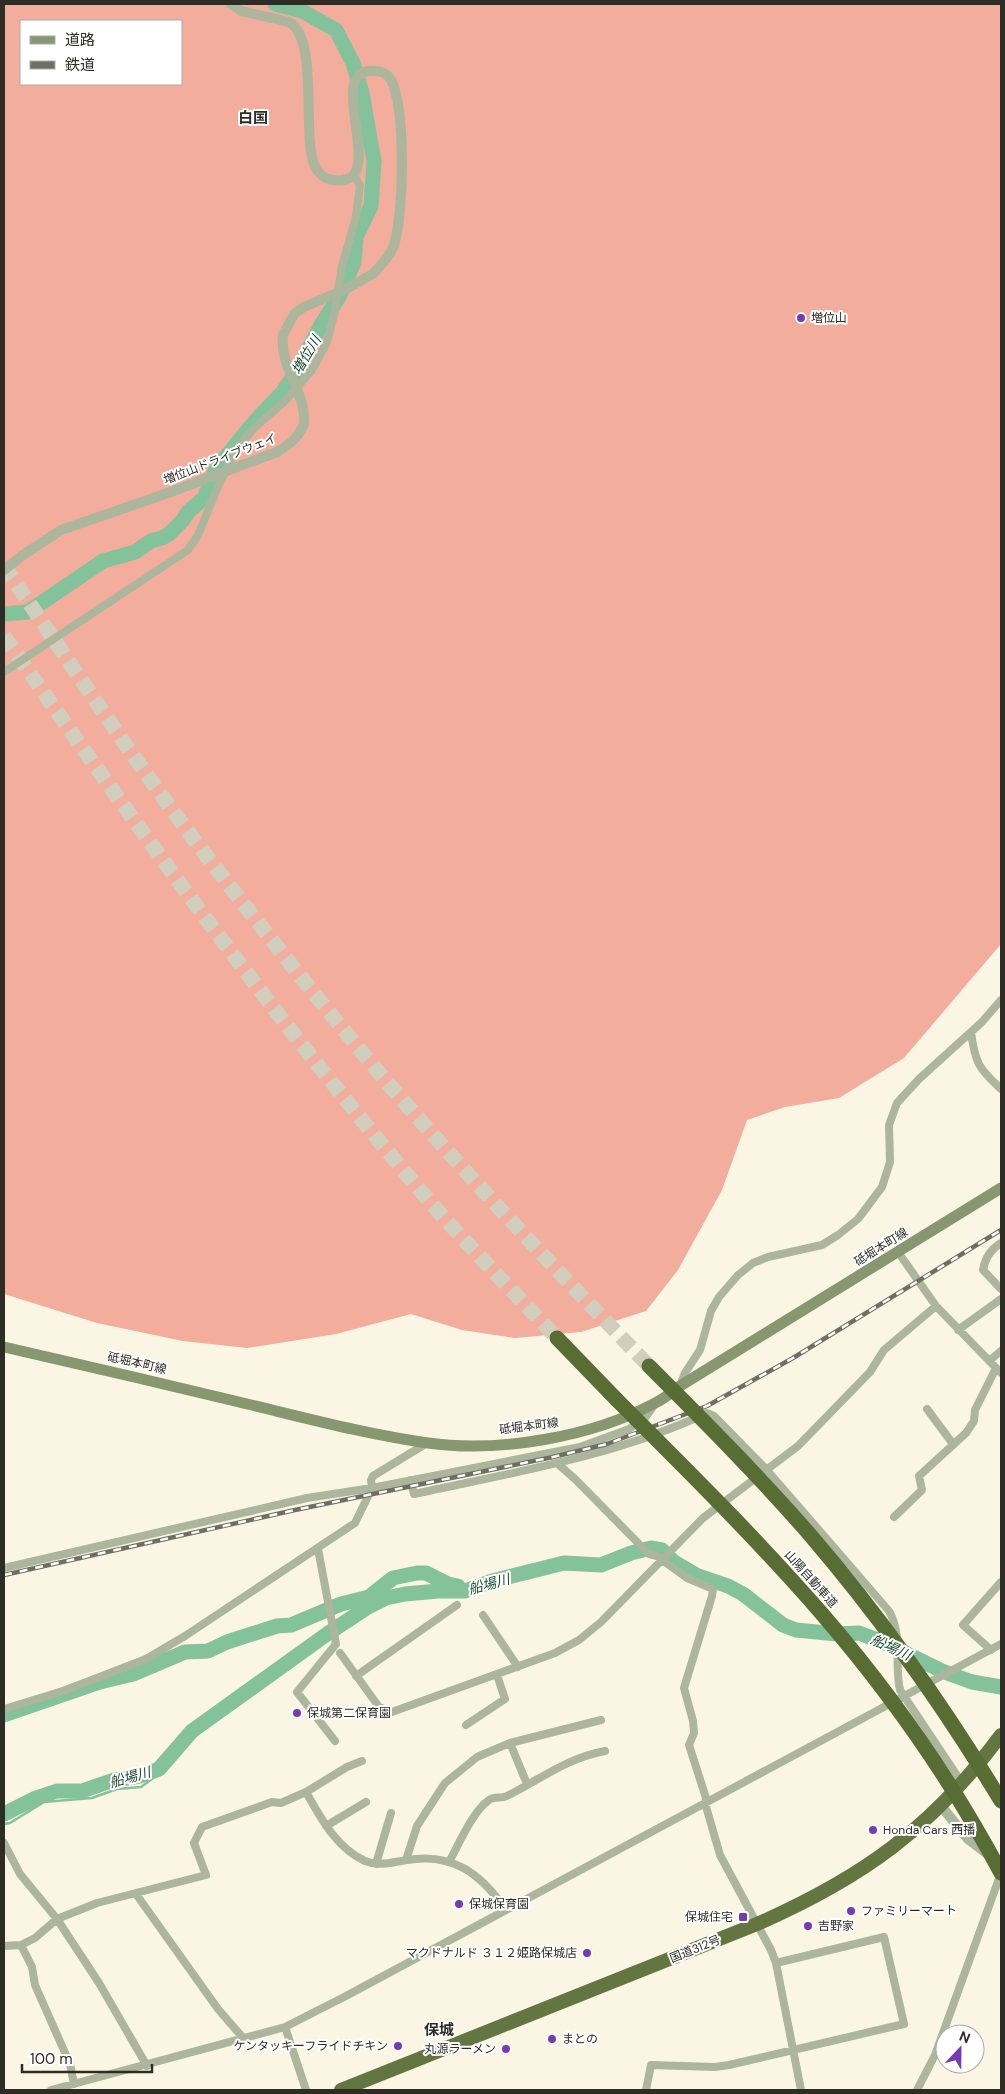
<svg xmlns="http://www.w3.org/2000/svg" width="1005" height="2094" font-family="'DM Sans','Noto Sans JP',sans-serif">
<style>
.forest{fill:#f2ad9c;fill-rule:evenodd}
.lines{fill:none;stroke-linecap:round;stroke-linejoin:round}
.stream{stroke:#84c29b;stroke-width:2.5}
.river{stroke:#84c29b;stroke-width:15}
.motorway-tunnel{stroke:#d1cebd;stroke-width:15;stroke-dasharray:15 8;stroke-linecap:butt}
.minor{stroke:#abb69c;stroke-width:8}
.tertiary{stroke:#abb69c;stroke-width:10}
.secondary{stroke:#879770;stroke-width:11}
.trunk{stroke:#637642;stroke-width:14}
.motorway{stroke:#586d34;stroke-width:15}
.rail-casing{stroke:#706e63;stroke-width:4.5}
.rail{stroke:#fff;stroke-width:2.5;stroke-dasharray:8;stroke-linecap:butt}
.tertiary-bridge{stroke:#abb69c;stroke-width:10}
.motorway-bridge{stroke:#586d34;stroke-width:15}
.poi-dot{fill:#773ab0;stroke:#fff;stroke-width:2}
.labels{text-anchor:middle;stroke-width:4;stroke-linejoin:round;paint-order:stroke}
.poi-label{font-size:12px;fill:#2d2c25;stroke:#fff;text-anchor:start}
.street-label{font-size:12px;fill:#2d2c25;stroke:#fff}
.water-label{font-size:14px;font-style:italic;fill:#1a4a2f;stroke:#fff}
.quarter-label{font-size:15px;font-weight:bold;fill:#2d2c25;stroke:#fff}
</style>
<rect width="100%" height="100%" fill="#faf6e3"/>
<path class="forest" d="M 4,4 L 1001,4 L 1001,944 L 904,1058 L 839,1098 L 785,1107 L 747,1120 L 722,1190 L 678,1270 L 646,1311 L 581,1332 L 515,1338 L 462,1330 L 411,1314 L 336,1334 L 247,1348 L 183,1341 L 97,1323 L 4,1294 ZM 21,21 L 181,21 L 181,84 L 21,84 Z"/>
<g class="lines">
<path class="stream" d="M 4,1824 L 10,1823 L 44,1802 L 92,1798 L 117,1789 L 141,1787 L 156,1776 L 159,1769"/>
<path class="river" d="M 4,614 L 28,612 L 103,561 L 135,552 L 151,541 L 162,538 L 169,534 L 183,520 L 188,512 L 204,498 L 216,469 L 256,420 L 281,394 L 298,370 L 321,325 L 339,297 L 354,262 L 356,237 L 371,206 L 374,161 L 362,93 L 353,63 L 336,30 L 302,11 L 275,4
M 4,1715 L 100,1682 L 133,1674 L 185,1652 L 208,1651 L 227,1642 L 277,1626 L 291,1625 L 341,1604 L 369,1597 L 393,1578 L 417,1573 L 426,1573 L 448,1584 L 458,1586
M 4,1814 L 36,1798 L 57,1791 L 82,1791 L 114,1780 L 140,1776 L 159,1769 L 192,1731 L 327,1634 L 368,1607 L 386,1598 L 405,1594 L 438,1591 L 465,1591 L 492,1581 L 564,1563 L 601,1565 L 631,1553 L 651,1548 L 662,1550 L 674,1562 L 696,1575 L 728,1586 L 743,1594 L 783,1625 L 796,1630 L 837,1634 L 859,1633 L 883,1642 L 942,1671 L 972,1682 L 1001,1687"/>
<path class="motorway-tunnel" d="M 4,566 C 70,662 134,761 205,854 C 264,931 324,1007 386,1081 C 470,1179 559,1273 649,1366
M 4,636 C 134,823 267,1008 414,1183 C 459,1237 509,1287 557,1338"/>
<path class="minor" d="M 4,672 L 188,550 L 198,535 L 219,484 L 240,444 L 254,428 L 284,402 L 312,370 L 327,342 L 334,315 L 342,266 L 356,217 L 360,185 L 353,175
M 971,1032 C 975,1063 979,1069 1001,1089
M 1001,1243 C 991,1249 985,1258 983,1270 L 1001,1289
M 898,1252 L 936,1306 L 1001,1373
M 958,1330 L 1001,1299
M 989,1361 L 1001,1351
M 680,1386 L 685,1373 L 700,1350 L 711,1311 L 719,1297 L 738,1275 L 753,1263 L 768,1257 L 822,1245 L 838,1235 L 858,1219 L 882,1187 L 890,1162 L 889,1125 L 897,1103 L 919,1079 L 982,1022 L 1001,1000
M 927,1409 L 953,1444
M 558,1464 L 575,1479 L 649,1554 L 657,1556 L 687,1578 L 713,1589 L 712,1596 L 684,1688 L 693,1721 L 694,1733 L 689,1745 L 706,1798 L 705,1803 L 720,1855 L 771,1950 L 776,1963 L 801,2090
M 410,1480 L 414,1494 C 515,1472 612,1457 707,1413 L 714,1416 L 766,1469 L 889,1611 C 903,1635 894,1665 900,1690 L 962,1783
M 894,1517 L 922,1490 L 919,1476 L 966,1433 L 974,1421 L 975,1410 L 996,1368
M 318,1549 L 336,1644 L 297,1692 L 335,1741
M 4,1568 L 307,1498 L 372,1488 L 580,1447 L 629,1429 L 645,1418 L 655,1404
M 483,1615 L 518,1667
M 991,1650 L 963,1625 L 1001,1582
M 340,1653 L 379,1707 L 392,1712 L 555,1653 L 579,1640 L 601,1622 L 703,1518 L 798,1446 L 870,1372 L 884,1350 L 936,1306
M 356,1676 L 457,1605
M 4,1709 L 63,1691 L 146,1659 L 185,1636 L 355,1523 L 372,1488 L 371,1480 L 373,1476 L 427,1443
M 466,1725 L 505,1699 L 497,1675
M 510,1743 L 527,1784
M 306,1792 L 347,1767 L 362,1761
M 326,1826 L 366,1802
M 4,1843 L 20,1874 L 57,1919 L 99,1983 L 147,2066
M 406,1860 L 417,1826 L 445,1783 L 477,1757 L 510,1743 L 601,1720
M 449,1862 C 459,1844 472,1812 489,1800 C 494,1796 501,1799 507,1796 C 541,1779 567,1758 605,1751
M 376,1864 L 391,1813
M 136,1894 L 218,2009 L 244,2039
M 21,1945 L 32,1967 L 35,1985 L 70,2064 L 74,2084
M 4,1946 L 21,1945 L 35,1938 L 57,1919 L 97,1903 L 206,1875 L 194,1843 L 202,1827 L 272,1802 L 281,1803 L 306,1792 C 321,1818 336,1848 365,1861 C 380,1867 392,1862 407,1860 C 453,1852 481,1874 506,1910
M 285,2027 L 306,2090
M 51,2090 L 285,2027 L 346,1996 L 1001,1644
M 646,2090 L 651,2065 L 715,2067 L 729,2065 L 904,2024 L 884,1937 L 776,1963
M 917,2090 L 935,2055 L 1001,1873"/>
<path class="tertiary" d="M 231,4 L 241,11 L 289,22 C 319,38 302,133 314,164 C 317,172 324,179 333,180 C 395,189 318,65 376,71 C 382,71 388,75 391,80 C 406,109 404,214 394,245 C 390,257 381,264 374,273
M 283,335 L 294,314 L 304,307
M 277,452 C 290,444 298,438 304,424
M 4,570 L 23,555 L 61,530 L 168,493
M 941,1806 L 968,1839 L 990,1856"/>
<path class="secondary" d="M 4,1347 C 82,1365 161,1383 239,1402 C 302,1417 364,1434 428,1443 C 499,1453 592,1437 655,1403 C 664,1399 672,1392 680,1386 L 1001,1188"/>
<path class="trunk" d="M 341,2090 L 757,1924 C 862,1878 932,1828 1001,1735"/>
<path class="motorway" d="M 557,1338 L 617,1400"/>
<g class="rail-casing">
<path id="rail" d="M 4,1575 L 295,1510 L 553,1457 L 607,1444 L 707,1406 L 793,1358 L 1001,1230"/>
</g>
<use href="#rail" class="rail"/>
<path class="tertiary-bridge" d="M 304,307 L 348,288 L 374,273
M 283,335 C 279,369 307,392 304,424
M 168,493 L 277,452"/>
<path class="motorway-bridge" d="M 649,1366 C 704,1421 760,1477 811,1536 C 882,1619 945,1708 1001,1801
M 617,1400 C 687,1470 758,1540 823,1615 C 891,1694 952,1781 1001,1873"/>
</g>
<g class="poi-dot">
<circle cx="801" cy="318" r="5"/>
<circle cx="297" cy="1713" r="5"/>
<circle cx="873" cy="1830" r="5"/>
<circle cx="459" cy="1904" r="5"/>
<circle cx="851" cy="1911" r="5"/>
<rect x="738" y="1912" width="10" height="10" rx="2.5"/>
<circle cx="808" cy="1926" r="5"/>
<circle cx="587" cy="1953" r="5"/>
<circle cx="552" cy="2039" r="5"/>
<circle cx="398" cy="2046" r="5"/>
<circle cx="506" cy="2049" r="5"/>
</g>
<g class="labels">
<g class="poi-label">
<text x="811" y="322">増位山</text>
<text x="307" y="1717">保城第二保育園</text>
<text x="883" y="1834">Honda Cars 西播</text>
<text x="469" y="1908">保城保育園</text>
<text x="861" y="1915">ファミリーマート</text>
<text x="733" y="1921" text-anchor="end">保城住宅</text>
<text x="818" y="1930">吉野家</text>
<text x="577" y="1957" text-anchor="end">マクドナルド ３１２姫路保城店</text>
<text x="562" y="2043">まとの</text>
<text x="388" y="2050" text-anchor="end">ケンタッキーフライドチキン</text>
<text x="496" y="2053" text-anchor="end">丸源ラーメン</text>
</g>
<g class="street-label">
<text transform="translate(220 459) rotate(-21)" y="4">増位山ドライブウェイ</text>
<text transform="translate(881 1247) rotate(-32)" y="4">砥堀本町線</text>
<text transform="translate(137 1363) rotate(13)" y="4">砥堀本町線</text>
<text transform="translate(529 1426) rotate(-7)" y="4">砥堀本町線</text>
<text transform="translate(811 1579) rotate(48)" y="4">山陽自動車道</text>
<text transform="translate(695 1949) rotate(-22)" y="4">国道312号</text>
</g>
<g class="water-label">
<text transform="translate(306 355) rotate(-59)" y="5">増位川</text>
<text transform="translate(489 1584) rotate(-15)" y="5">船場川</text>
<text transform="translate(891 1647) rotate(25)" y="5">船場川</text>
<text transform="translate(130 1777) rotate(-16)" y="5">船場川</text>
</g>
<g class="quarter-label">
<text x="253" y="123">白国</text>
<text x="439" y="2035">保城</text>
</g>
</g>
<rect width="1005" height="2094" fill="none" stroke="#2d2c25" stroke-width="10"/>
<rect x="20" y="20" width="162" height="65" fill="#ffffff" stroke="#ababa8"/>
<rect x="30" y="36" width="25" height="8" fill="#879770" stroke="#ababa8"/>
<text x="65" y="45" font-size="15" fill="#2d2c25">道路</text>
<rect x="30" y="61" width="25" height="8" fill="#706e63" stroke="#ababa8"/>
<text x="65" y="70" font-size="15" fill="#2d2c25">鉄道</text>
<g transform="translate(960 2049) rotate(22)"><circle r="24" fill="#ffffff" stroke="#ababa8"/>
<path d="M0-4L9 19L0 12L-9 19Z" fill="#773ab0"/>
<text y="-8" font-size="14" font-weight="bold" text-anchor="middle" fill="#2d2c25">N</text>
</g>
<path d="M22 2064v8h130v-8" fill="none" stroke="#2d2c25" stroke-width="2.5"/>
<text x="30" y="2064" font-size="15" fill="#2d2c25" stroke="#ffffff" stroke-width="4" paint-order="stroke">100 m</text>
</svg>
